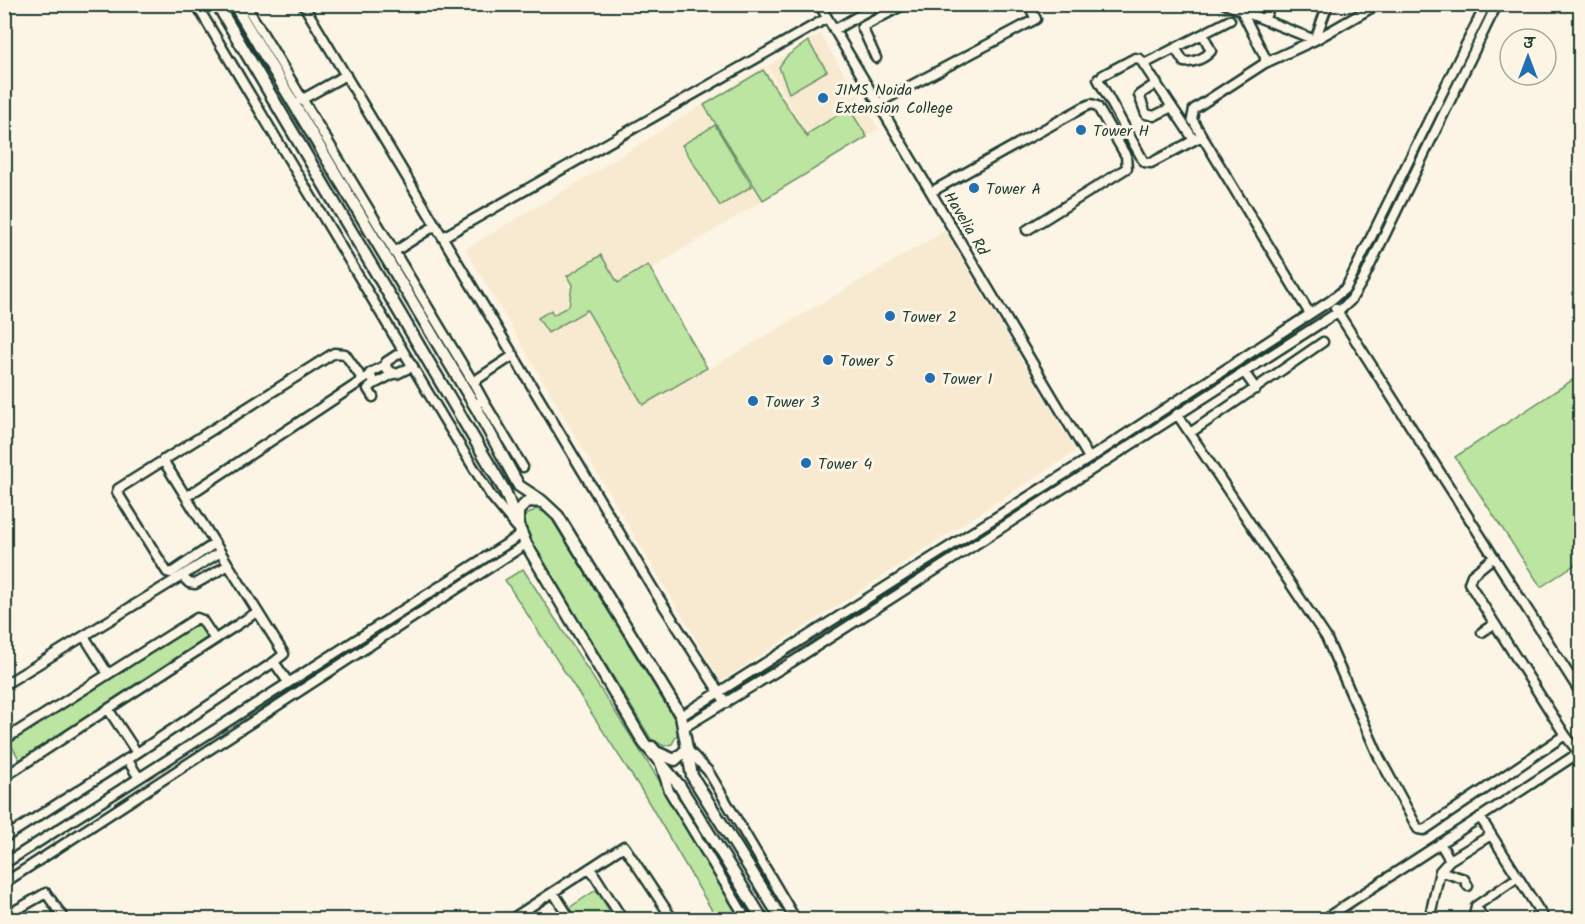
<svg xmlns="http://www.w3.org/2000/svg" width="1585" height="924" font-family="Kalam,'Playpen Sans Deva',sans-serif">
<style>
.built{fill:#f7ead0}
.green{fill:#bbe5a1;stroke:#6d916a;stroke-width:1.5}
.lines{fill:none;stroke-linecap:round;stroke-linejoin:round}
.minor-casing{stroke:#1f3d34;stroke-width:13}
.major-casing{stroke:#1f3d34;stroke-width:15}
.minor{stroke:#fcf5e5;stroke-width:8}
.major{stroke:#fcf5e5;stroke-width:10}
.poi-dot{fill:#1f6fb2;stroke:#fcf5e5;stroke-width:2}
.labels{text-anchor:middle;stroke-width:6;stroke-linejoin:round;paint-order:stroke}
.poi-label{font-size:16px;fill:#1f3d34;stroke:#fcf5e5;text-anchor:start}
.street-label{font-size:16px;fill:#1f3d34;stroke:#fcf5e5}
</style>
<rect width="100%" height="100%" fill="#fcf5e5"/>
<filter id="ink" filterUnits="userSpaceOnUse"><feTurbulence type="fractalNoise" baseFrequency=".0167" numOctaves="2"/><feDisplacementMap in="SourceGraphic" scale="12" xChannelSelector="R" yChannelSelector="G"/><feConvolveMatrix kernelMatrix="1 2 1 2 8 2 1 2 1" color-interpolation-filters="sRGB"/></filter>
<g filter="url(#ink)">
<path class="built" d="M 820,34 L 879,129 L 651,269 L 709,369 L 945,231 L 1076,451 L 721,681 L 581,446 L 587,442 L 581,445 L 465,249 L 592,174 L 764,66 L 804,128 L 767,66 Z"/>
<path class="green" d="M 808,41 L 827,71 L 789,93 L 779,67 L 787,56 Z
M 763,70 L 808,138 L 807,134 L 849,108 L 867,137 L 763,200 L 704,105 Z
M 715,125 L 752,186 L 720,206 L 682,145 Z
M 601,255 L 618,283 L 648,265 L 707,368 L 643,405 L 587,310 L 548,333 L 538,318 L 551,310 L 553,315 L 569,306 L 572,285 L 567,276 Z
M 1580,375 L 1580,561 L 1541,587 L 1455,457 Z
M 536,509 L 549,514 L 677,723 L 679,731 L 672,744 L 664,746 L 651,739 L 523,529 L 525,516 Z
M 523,569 L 659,780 L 742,919 L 717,919 L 642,791 L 505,580 Z
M 204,617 L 221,643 L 24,767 L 8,740 Z
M 596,890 L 615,919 L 577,919 L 569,908 Z"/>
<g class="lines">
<g class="minor-casing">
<path id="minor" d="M 196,4 L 445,421 L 491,496 L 516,526
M 245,4 L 473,382 L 483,400 L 474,405
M 303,4 L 655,592 L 726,703
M 819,4 L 1089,458
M 1225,4 L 1315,40 L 1378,4
M 1265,18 L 1271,4
M 834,30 L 879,4
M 1175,48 L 1184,62 C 1194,63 1205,58 1211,51 L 1203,34
M 876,58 L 862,27 L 905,4
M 1265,63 L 1315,40 L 1328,4
M 1144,64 L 1230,20
M 1103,75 L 1135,58 L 1140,59 L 1194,140
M 1098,79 L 1144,162 L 1151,163 L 1202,136 L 1310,314
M 1157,83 L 1139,95 L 1146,114 L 1154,116 L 1172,107
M 301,100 L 346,75
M 878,103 L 1036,19 L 1028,4
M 1202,136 L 1192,119 L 1194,109 L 1265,63 L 1265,57 L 1241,10
M 931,192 L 1084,107 L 1091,104 L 1097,106 L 1126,156 L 1127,168 L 1027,230
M 443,237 L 827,18
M 394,252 L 436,225
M 1335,308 L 1580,692
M 403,351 L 386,362 L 387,370 L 397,374 L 413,366
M 386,365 L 370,373 L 374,384 L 393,374
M 1244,372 L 1256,389
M 473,382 L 514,355
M 373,397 L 368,389 L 374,384
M 483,400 L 523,467
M 1177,414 L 1326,637 L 1379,757 L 1418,829 L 1424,830 L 1565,735 L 1469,583 L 1472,575 L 1494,557
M 1190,433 L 1323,342
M 163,460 L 284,654 L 274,662 L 288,682
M 186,497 L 369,376
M 214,544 L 171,573 L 167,572 L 117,492 L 118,489 L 334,353 L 345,354 L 363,380
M 183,577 L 189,583 L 195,584 L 227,566
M 1482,632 L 1494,624
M 84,636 L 108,674
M 4,685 L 219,553
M 681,716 L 1082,463 L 1330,301 L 1346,288 L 1486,4
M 683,728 L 792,662 L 1338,312 L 1351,300 L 1363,280 L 1497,4
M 1565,735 L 1579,753
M 4,745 L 7,738 L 197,618 L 202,620 L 214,638
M 687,749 L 708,771 L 796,920
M 137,753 L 274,662
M 127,759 L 139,778
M 661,766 L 669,791 L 747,920
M 4,777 L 108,709
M 1480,817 L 1545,920
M 4,838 L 137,753 L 108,709 L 257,612
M 1450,860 L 1491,835
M 4,864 L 522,534
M 590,868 L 623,920
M 1440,871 L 1464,879 L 1468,886
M 4,883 L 526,544
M 553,892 L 571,920
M 1476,906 L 1484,920
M 4,917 L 46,893 L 65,920
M 510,920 L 624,846 L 673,920
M 1323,920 L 1580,752
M 1429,920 L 1440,871 L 1450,860 L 1440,843
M 1473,920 L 1476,906 L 1518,877"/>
</g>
<g class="major-casing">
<path id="major" d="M 217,4 L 505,491 L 516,520
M 234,4 L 478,411 L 519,486 L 542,501
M 652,747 L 656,752 L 675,760 L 687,749
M 763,920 L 679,785 L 644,743 L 526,544 L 518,525 L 518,511 L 528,501 L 543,502 L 558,516 L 681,716 L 692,776 L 782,920"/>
</g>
<use href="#minor" class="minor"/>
<use href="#major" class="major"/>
</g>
</g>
<g class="poi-dot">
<circle cx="823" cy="98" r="6"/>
<circle cx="1081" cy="130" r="6"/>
<circle cx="974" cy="188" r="6"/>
<circle cx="890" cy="316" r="6"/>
<circle cx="828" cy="360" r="6"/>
<circle cx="930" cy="378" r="6"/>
<circle cx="753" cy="401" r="6"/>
<circle cx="806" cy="463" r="6"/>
</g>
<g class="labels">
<g class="poi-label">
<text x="835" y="95">JIMS Noida<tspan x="835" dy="18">Extension College</tspan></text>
<text x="1093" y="136">Tower H</text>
<text x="986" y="194">Tower A</text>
<text x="902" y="322">Tower 2</text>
<text x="840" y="366">Tower 5</text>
<text x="942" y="384">Tower 1</text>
<text x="765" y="407">Tower 3</text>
<text x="818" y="469">Tower 4</text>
</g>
<g class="street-label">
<text transform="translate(967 223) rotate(59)" y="6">Havelia Rd</text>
</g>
</g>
<rect width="1585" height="924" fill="none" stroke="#fcf5e5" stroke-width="24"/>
<rect x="12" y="12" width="1561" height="900" fill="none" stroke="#1f3d34" stroke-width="2" filter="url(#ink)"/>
<g transform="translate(1528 57)"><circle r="28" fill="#fcf5e5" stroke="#a4ab9e" stroke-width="1.5"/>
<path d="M0-4.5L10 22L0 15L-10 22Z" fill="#1f6fb2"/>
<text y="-9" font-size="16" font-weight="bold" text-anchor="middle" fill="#1f3d34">उ</text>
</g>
</svg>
